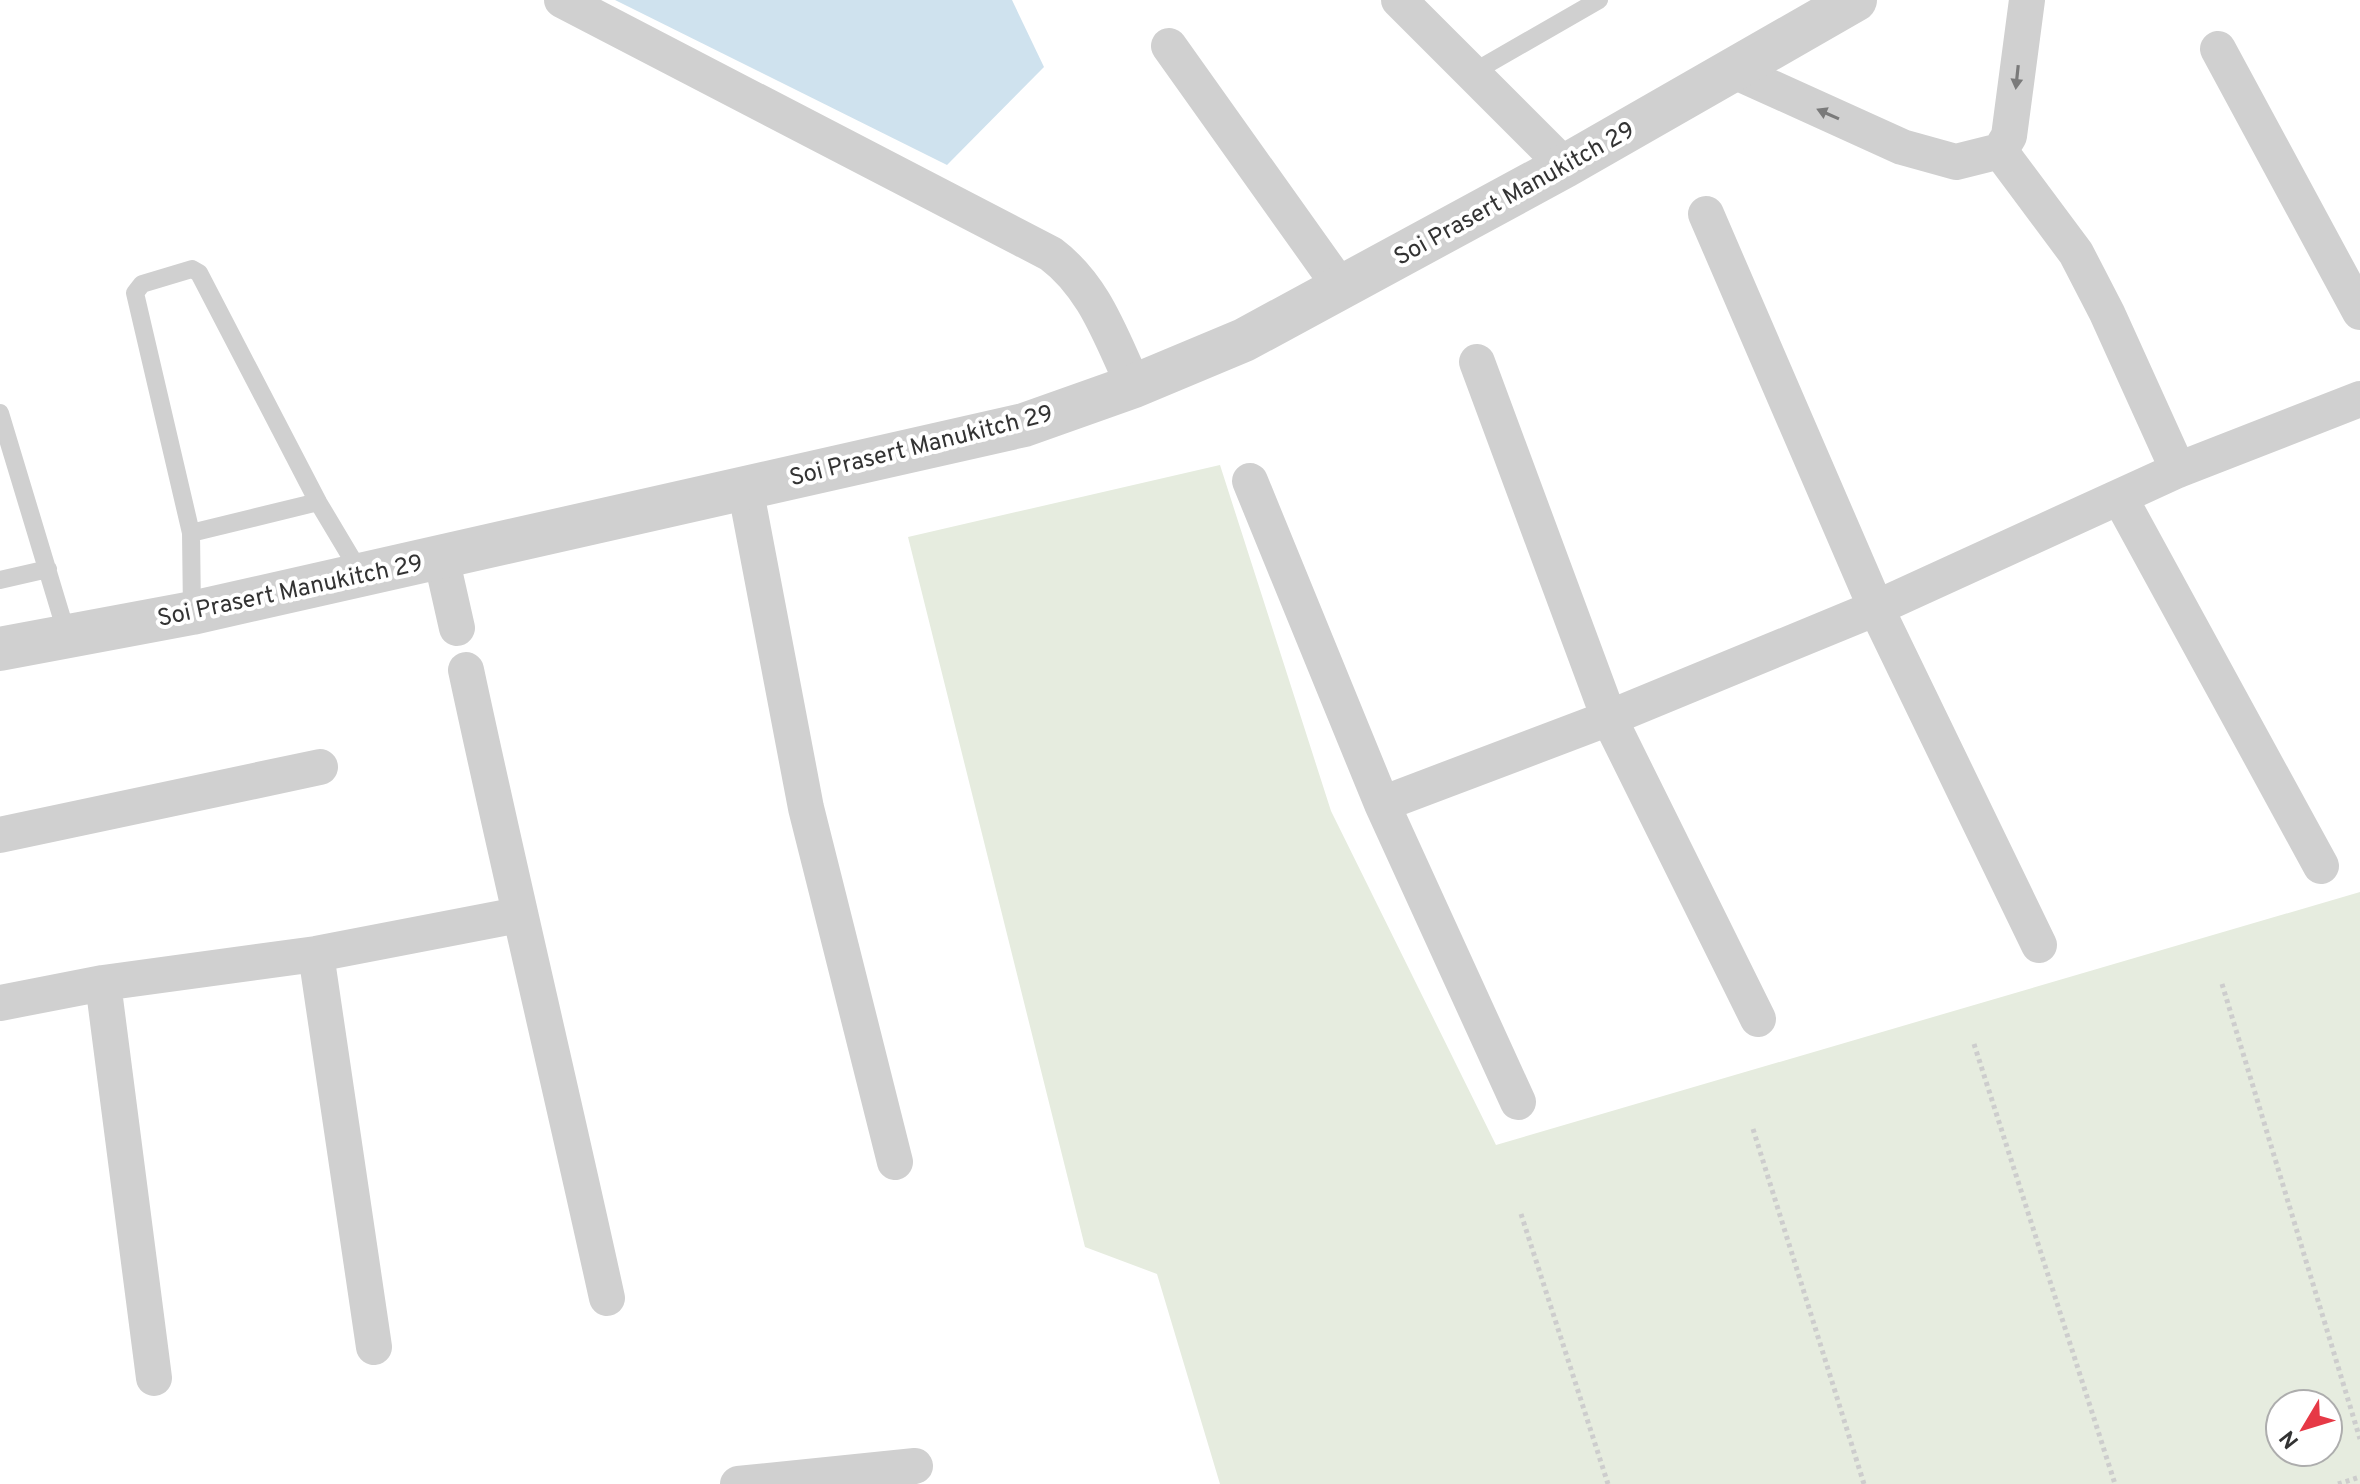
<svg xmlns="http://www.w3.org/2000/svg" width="2360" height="1484" font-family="Overpass,sans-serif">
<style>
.green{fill:#e6ecdf;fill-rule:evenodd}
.water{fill:#cfe2ee}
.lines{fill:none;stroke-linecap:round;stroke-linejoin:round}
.path{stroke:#cdcdcd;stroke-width:5;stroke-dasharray:4 4;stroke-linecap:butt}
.service{stroke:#d0d0d0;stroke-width:18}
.minor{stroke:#d0d0d0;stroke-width:36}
.tertiary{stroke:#d0d0d0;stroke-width:44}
.oneway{fill:#7a7a7a}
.labels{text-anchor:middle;stroke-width:8;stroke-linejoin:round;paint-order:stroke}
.street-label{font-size:24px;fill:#333;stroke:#fff}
</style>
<rect width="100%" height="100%" fill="#fff"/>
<path class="green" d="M 1220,465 L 1331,811 L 1496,1145 L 2360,892 L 2360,1484 L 1220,1484 L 1157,1274 L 1085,1247 L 908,537 ZM 2328,1404 L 2328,1452 L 2280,1452 L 2280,1404 Z"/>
<path class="water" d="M 615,0 L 1012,0 L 1044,67 L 947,165 Z"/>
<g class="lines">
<path class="path" d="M 2222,984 L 2360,1439
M 1974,1044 L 2115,1484
M 1753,1129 L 1864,1484
M 1521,1214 L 1608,1484
M 2338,1484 L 2360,1477"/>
<path class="service" d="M 1472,73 L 1599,0
M 0,413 L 67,635
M 191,533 L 318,502
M 0,580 L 48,569
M 192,613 L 191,533 L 135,293 L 142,284 L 192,269 L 199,273 L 318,502 L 361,574"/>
<path class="minor" d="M 562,0 L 1051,254 C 1095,287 1111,338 1134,386
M 1399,0 L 1565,166
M 1169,46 L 1342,289
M 2218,49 L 2360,312
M 1732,70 L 1902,147 L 1956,162 L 2000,151 L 2009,136 L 2027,0
M 2000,151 L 2076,253 L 2107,313 L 2178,470
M 1706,214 L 1876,608 L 2039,945
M 1477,362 L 1609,718 L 1758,1019
M 1250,481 L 1382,804 L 1518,1102
M 745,487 L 806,808 L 895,1162
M 2120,498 L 2321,866
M 441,557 L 457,628
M 466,670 C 511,880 561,1088 607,1298
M 1382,804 L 1609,718 L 1876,608 L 2178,470 L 2360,399
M 0,835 L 320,767
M 316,954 L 374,1347
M 103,983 L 154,1378
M 0,1003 L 103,983 L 316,954 L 518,915
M 738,1484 L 915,1466"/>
<path class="tertiary" d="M 0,649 L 192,613 L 1024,425 L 1134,386 L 1244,340 L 1565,166 L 1855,0"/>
</g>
<defs><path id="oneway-solid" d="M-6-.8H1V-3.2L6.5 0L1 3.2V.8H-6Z" transform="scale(2)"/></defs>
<g class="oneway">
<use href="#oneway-solid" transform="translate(2017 77) rotate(96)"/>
<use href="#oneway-solid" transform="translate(1828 114) rotate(-156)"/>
</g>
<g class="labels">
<g class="street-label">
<text transform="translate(1514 193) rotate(-29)" y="8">Soi Prasert Manukitch 29</text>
<text transform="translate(921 445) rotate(-14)" y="8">Soi Prasert Manukitch 29</text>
<text transform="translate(290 590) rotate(-12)" y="8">Soi Prasert Manukitch 29</text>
</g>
</g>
<g transform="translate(2304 1428) rotate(232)"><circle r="38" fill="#ffffff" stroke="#adadad" stroke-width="2"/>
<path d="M0-6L14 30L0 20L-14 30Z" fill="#e63946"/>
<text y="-12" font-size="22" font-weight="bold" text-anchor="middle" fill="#333333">N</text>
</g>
</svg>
